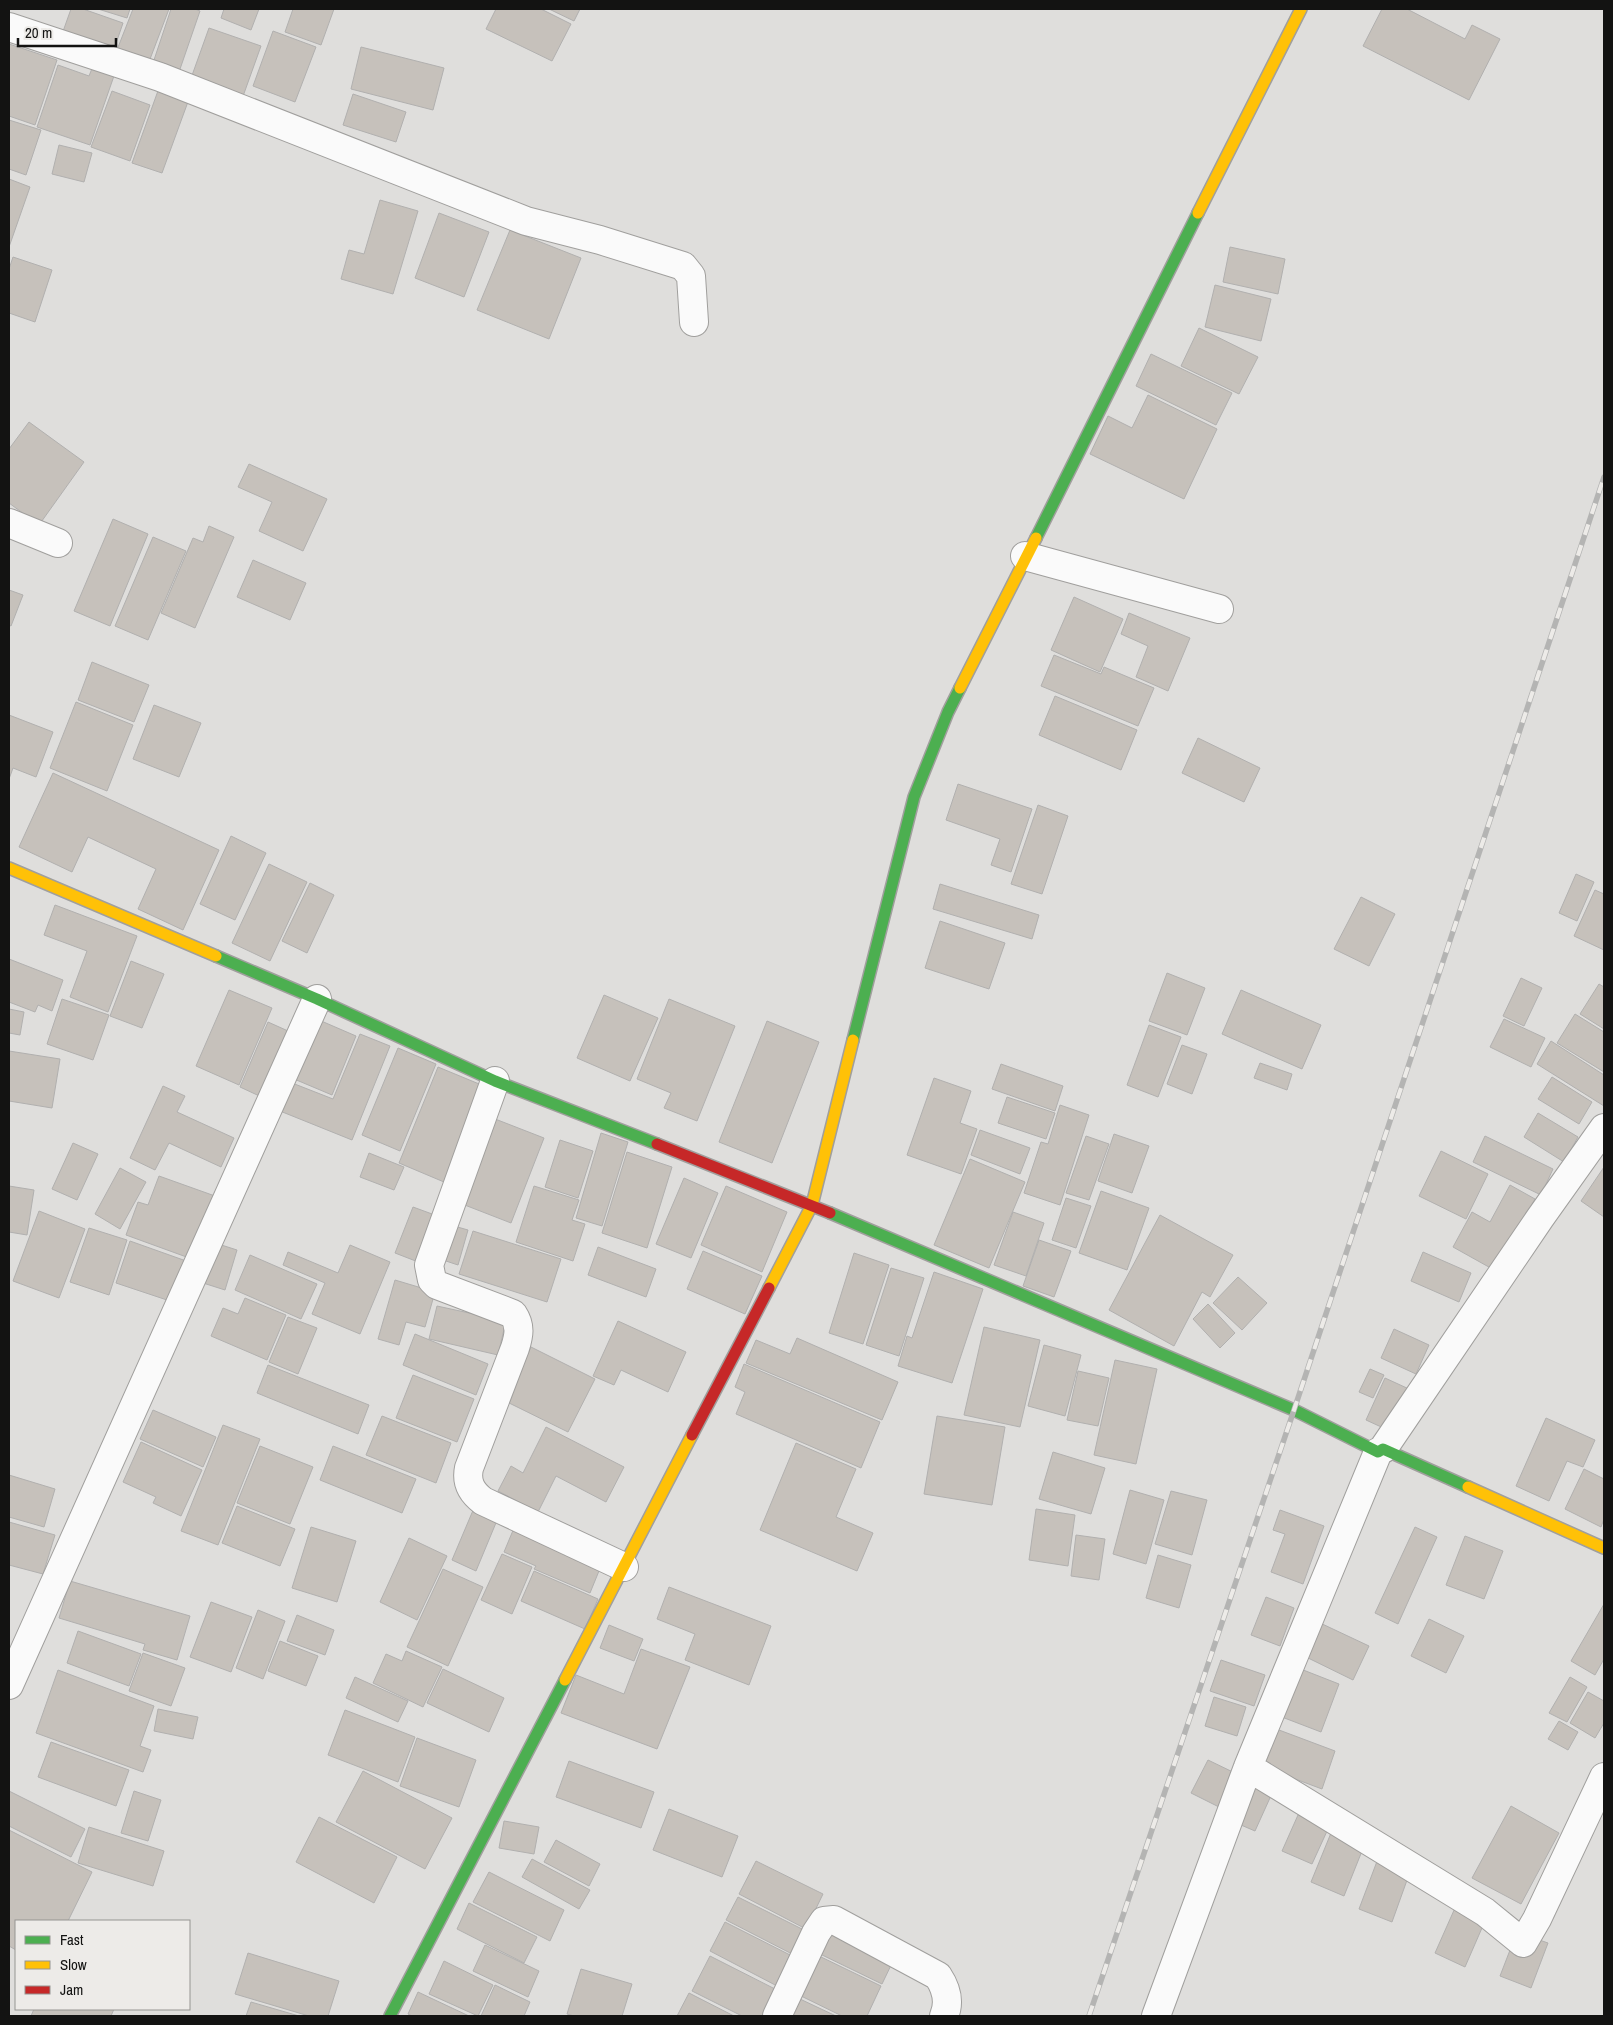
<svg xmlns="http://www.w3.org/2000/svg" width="1613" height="2025" font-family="'Archivo Narrow',sans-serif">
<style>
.building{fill:#c6c1bb;stroke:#b1b0af}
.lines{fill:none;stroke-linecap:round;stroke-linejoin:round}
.street-casing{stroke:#a09f9d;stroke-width:30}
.fast-casing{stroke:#a09f9d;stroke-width:14}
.slow-casing{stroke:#a09f9d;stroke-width:14}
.jam-casing{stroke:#a09f9d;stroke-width:14}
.street{stroke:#fafafa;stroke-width:28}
.fast{stroke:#4caf50;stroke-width:11}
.slow{stroke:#ffc107;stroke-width:11}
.jam{stroke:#c62828;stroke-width:11}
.rail-casing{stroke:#b4b4b3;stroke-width:5.5}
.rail{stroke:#edebe8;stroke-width:4;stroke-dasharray:11;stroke-linecap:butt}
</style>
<rect width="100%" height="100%" fill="#dfdedc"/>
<path class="building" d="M 71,9 L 83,9 L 123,23 L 112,55 L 61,37 Z
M 98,9 L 130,9 L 127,18 Z
M 133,9 L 169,9 L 147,67 L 115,55 Z
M 171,9 L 195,9 L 200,11 L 179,72 L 153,63 Z
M 224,9 L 259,9 L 251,30 L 221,18 Z
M 293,9 L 334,9 L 321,45 L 285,32 Z
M 496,9 L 541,9 L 571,24 L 552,61 L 486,29 Z
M 549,9 L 580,9 L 574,21 Z
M 1382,9 L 1407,9 L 1465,39 L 1472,25 L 1500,39 L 1469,100 L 1363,46 Z
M 209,28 L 261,46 L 242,99 L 190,81 Z
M 273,31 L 316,47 L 295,102 L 253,86 Z
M 9,44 L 57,60 L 35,125 L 9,116 Z
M 361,47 L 444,68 L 433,110 L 351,89 Z
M 58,65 L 89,76 L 93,66 L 115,73 L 90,145 L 37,127 Z
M 159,88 L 189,99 L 162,173 L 132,163 Z
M 112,91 L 150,105 L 130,161 L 91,147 Z
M 353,94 L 406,112 L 396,142 L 343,125 Z
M 9,120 L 41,130 L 26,175 L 9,169 Z
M 59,145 L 92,153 L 84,182 L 52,174 Z
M 9,179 L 30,187 L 9,247 Z
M 380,200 L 418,211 L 393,294 L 341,279 L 349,250 L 364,254 Z
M 439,213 L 489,232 L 464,297 L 415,278 Z
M 510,230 L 581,258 L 549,339 L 477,310 Z
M 1230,247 L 1285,259 L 1278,294 L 1223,282 Z
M 13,257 L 52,270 L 35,322 L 9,313 L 9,269 Z
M 1215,285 L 1271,299 L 1261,341 L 1205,327 Z
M 1199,328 L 1258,357 L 1239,394 L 1181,366 Z
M 1151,354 L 1232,393 L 1216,425 L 1136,386 Z
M 1148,395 L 1217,429 L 1184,499 L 1090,454 L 1108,416 L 1132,428 Z
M 29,422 L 84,462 L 39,525 L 9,503 L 9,449 Z
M 249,464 L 327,499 L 303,551 L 259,531 L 272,502 L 238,487 Z
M 113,519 L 148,534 L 110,626 L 74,611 Z
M 209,526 L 234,537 L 195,628 L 161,613 L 193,538 L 203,542 Z
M 153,537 L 186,551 L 148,640 L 115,626 Z
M 253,560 L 306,583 L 290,620 L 237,597 Z
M 9,590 L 23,595 L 11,626 L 9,625 Z
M 1074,597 L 1123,619 L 1100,672 L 1051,650 Z
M 1129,613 L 1190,638 L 1168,691 L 1136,677 L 1148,646 L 1121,634 Z
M 1054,655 L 1101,674 L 1104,667 L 1154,688 L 1138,726 L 1041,686 Z
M 92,662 L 149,685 L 134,722 L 78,700 Z
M 1055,696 L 1137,730 L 1121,770 L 1039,735 Z
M 76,702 L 133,725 L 107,791 L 50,768 Z
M 154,705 L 201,723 L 179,777 L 133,759 Z
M 9,715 L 53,732 L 36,777 L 13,768 L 9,779 Z
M 1198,738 L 1260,768 L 1244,802 L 1182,773 Z
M 53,773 L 219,850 L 183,930 L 138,909 L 156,869 L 88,837 L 72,872 L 19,847 Z
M 958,784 L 1032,809 L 1011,872 L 991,865 L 1000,839 L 946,820 Z
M 1038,805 L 1068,816 L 1042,894 L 1011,884 Z
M 231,836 L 266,853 L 235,920 L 200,904 Z
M 269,864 L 307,882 L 270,961 L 232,943 Z
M 1576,874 L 1594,882 L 1577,921 L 1559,913 Z
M 310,883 L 334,895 L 307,953 L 282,941 Z
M 940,884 L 1039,915 L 1032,939 L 933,909 Z
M 1595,890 L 1604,894 L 1604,950 L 1574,936 Z
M 1361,897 L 1395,914 L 1369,966 L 1334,949 Z
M 55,905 L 137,936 L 108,1012 L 70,997 L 87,951 L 44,935 Z
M 940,921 L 1005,943 L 989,989 L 925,968 Z
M 9,959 L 63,980 L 52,1011 L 38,1005 L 35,1012 L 9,1002 Z
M 131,961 L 164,974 L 142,1028 L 110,1016 Z
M 1167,973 L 1205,988 L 1187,1035 L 1149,1021 Z
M 1521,978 L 1542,988 L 1524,1026 L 1503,1016 Z
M 1599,984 L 1604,987 L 1604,1029 L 1580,1014 Z
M 229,990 L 272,1008 L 239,1085 L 196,1066 Z
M 1241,990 L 1321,1025 L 1302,1069 L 1222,1034 Z
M 604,995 L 658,1018 L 630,1081 L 577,1058 Z
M 62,999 L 109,1015 L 93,1060 L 47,1044 Z
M 669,999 L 735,1026 L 697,1121 L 664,1108 L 671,1093 L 637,1079 Z
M 9,1009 L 24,1012 L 20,1035 L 9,1033 Z
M 1575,1014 L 1604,1032 L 1604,1072 L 1557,1043 Z
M 312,1017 L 356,1036 L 332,1095 L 287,1076 Z
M 1504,1019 L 1545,1038 L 1531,1067 L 1490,1047 Z
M 767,1021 L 819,1042 L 772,1163 L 719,1142 Z
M 268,1022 L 297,1035 L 268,1100 L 240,1087 Z
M 1149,1025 L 1181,1037 L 1158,1097 L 1127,1085 Z
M 360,1034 L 390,1046 L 352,1140 L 275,1109 L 287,1081 L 333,1099 Z
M 1551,1041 L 1604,1075 L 1604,1106 L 1537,1064 Z
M 1182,1045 L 1207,1054 L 1192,1094 L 1167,1084 Z
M 398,1048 L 436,1064 L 400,1151 L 362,1135 Z
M 9,1051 L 60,1059 L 52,1108 L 9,1101 Z
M 1260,1063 L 1292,1074 L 1287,1090 L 1254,1078 Z
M 1001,1064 L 1063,1086 L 1055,1111 L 992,1089 Z
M 438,1067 L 484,1086 L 444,1182 L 399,1163 Z
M 1552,1077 L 1592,1102 L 1579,1124 L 1538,1099 Z
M 934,1078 L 971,1091 L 960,1123 L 977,1129 L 961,1174 L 907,1155 Z
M 163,1086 L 185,1096 L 177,1112 L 234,1138 L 221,1167 L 169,1143 L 155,1170 L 130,1158 Z
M 1007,1097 L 1055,1113 L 1046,1139 L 998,1123 Z
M 1060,1105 L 1089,1115 L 1060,1205 L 1024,1193 L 1041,1142 L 1048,1144 Z
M 1538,1113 L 1578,1137 L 1564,1162 L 1524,1137 Z
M 490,1117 L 544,1138 L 511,1223 L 457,1202 Z
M 980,1130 L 1030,1148 L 1020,1174 L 971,1155 Z
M 601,1133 L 628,1142 L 602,1226 L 576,1218 Z
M 1114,1134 L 1149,1146 L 1132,1193 L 1098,1181 Z
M 1086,1136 L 1109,1144 L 1089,1200 L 1066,1193 Z
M 1485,1136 L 1553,1169 L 1541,1195 L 1473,1162 Z
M 560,1140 L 593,1151 L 578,1198 L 545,1187 Z
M 73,1143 L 98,1154 L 77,1200 L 52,1189 Z
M 1441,1151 L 1488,1174 L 1466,1219 L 1419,1196 Z
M 627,1152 L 672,1167 L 647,1248 L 602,1233 Z
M 369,1153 L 404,1167 L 394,1190 L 360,1177 Z
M 970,1159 L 1025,1182 L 989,1268 L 934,1245 Z
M 1604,1167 L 1604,1217 L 1581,1201 Z
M 120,1168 L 146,1182 L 120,1229 L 95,1214 Z
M 159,1176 L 215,1196 L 192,1259 L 126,1235 L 138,1202 L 148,1205 Z
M 684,1178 L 718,1193 L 691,1258 L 656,1244 Z
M 1510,1185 L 1535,1199 L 1496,1271 L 1453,1247 L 1472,1212 L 1490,1222 Z
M 9,1186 L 34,1190 L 27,1235 L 9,1232 Z
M 534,1186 L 579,1200 L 572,1220 L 585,1224 L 573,1261 L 516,1242 Z
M 726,1186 L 787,1212 L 762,1272 L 701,1245 Z
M 1101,1191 L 1149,1208 L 1127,1270 L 1079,1253 Z
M 1066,1198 L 1091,1206 L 1076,1248 L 1052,1240 Z
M 413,1207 L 443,1218 L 426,1265 L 395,1253 Z
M 39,1211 L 85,1229 L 59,1298 L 13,1281 Z
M 1013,1212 L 1044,1223 L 1026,1276 L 994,1265 Z
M 1160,1215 L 1233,1255 L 1210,1297 L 1202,1292 L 1174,1346 L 1109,1310 Z
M 447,1224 L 468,1230 L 458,1265 L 437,1258 Z
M 89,1228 L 127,1240 L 109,1295 L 70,1282 Z
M 473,1231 L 561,1259 L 547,1302 L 459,1274 Z
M 1039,1240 L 1071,1251 L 1054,1297 L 1023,1286 Z
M 130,1241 L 189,1262 L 176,1303 L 116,1283 Z
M 212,1242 L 237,1250 L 225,1290 L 200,1282 Z
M 350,1245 L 390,1262 L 360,1334 L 312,1314 L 325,1283 L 283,1265 L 288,1252 L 338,1273 Z
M 598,1247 L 656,1269 L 646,1297 L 588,1275 Z
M 703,1251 L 762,1276 L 745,1314 L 687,1289 Z
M 1423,1252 L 1471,1273 L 1459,1302 L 1411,1281 Z
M 854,1253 L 889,1265 L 863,1344 L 829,1333 Z
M 250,1255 L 317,1284 L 301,1319 L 235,1290 Z
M 891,1268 L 924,1278 L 899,1356 L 866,1345 Z
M 934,1272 L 983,1289 L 952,1383 L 898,1366 L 907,1336 L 912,1338 Z
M 1238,1277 L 1267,1303 L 1242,1330 L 1213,1303 Z
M 395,1280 L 435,1292 L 425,1327 L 406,1322 L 399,1345 L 378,1339 Z
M 245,1298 L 286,1315 L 267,1360 L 211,1336 L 223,1308 L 238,1314 Z
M 1208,1304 L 1235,1333 L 1220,1348 L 1193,1319 Z
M 437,1306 L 506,1321 L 498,1355 L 429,1339 Z
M 288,1317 L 317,1328 L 298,1374 L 269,1362 Z
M 618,1321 L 686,1352 L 668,1392 L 621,1370 L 614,1385 L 593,1376 Z
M 984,1327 L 1040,1340 L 1020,1427 L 964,1415 Z
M 1394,1329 L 1429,1345 L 1416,1374 L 1381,1358 Z
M 415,1334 L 488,1364 L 476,1395 L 403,1365 Z
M 797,1338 L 898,1382 L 882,1420 L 746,1363 L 756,1340 L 790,1354 Z
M 1044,1345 L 1081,1355 L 1065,1416 L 1028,1406 Z
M 531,1347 L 595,1379 L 568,1432 L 505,1401 Z
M 1115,1360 L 1157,1369 L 1136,1464 L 1094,1455 Z
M 744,1364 L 880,1422 L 861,1468 L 736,1414 L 745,1392 L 735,1387 Z
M 268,1365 L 369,1405 L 358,1434 L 257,1393 Z
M 1370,1369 L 1384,1375 L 1373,1398 L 1359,1392 Z
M 1078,1371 L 1109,1378 L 1098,1426 L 1067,1420 Z
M 413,1375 L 474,1399 L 457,1442 L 396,1418 Z
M 1385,1378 L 1409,1389 L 1390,1431 L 1366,1420 Z
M 153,1410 L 216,1437 L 203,1467 L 140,1439 Z
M 382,1416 L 451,1443 L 436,1483 L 366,1455 Z
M 937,1416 L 1005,1427 L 992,1505 L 924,1494 Z
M 1546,1418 L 1595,1440 L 1583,1467 L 1567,1461 L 1549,1501 L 1516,1486 Z
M 223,1425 L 260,1439 L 218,1545 L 181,1531 Z
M 546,1427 L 624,1467 L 606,1502 L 556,1476 L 538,1512 L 498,1491 L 511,1466 L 523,1473 Z
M 141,1442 L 202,1470 L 181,1516 L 153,1503 L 156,1497 L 123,1482 Z
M 796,1443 L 856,1469 L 836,1517 L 873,1533 L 857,1571 L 760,1530 Z
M 260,1446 L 313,1467 L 290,1524 L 237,1503 Z
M 333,1446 L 416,1479 L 402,1513 L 320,1480 Z
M 1053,1452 L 1105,1468 L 1091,1514 L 1039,1499 Z
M 1584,1469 L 1604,1479 L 1604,1519 L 1601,1527 L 1565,1509 Z
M 9,1475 L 55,1489 L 44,1527 L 9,1517 Z
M 1130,1490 L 1164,1500 L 1146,1564 L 1113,1554 Z
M 1171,1491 L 1207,1500 L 1192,1555 L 1155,1544 Z
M 237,1506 L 295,1529 L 280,1566 L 222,1543 Z
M 474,1508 L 498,1518 L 476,1571 L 452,1560 Z
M 1036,1509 L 1075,1515 L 1068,1566 L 1029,1560 Z
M 1280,1510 L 1324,1526 L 1303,1584 L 1271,1572 L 1285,1534 L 1273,1530 Z
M 9,1522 L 55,1535 L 43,1574 L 9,1565 Z
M 311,1527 L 356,1541 L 337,1602 L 292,1588 Z
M 1415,1527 L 1437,1537 L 1398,1624 L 1375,1613 Z
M 514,1528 L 601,1566 L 590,1593 L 534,1569 L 536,1566 L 504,1552 Z
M 1076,1535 L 1105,1539 L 1099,1580 L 1071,1576 Z
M 1465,1536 L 1503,1551 L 1484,1599 L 1446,1585 Z
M 409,1538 L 447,1556 L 417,1620 L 380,1602 Z
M 502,1554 L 532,1567 L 512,1614 L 481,1600 Z
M 1158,1555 L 1191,1565 L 1179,1608 L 1146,1598 Z
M 443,1569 L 483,1587 L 448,1666 L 407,1647 Z
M 534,1571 L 598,1599 L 585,1629 L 521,1601 Z
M 70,1581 L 190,1616 L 177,1660 L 143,1650 L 145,1644 L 59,1618 Z
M 669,1587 L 771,1626 L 749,1685 L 685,1660 L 695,1634 L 657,1619 Z
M 1266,1597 L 1294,1608 L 1280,1646 L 1251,1635 Z
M 211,1602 L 252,1617 L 231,1672 L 190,1657 Z
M 1604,1604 L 1604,1659 L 1595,1675 L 1571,1661 Z
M 258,1610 L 285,1621 L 263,1679 L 236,1668 Z
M 297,1615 L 334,1630 L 325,1655 L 287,1641 Z
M 1429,1619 L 1464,1636 L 1446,1673 L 1411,1656 Z
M 1318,1622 L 1369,1646 L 1353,1680 L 1302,1655 Z
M 609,1625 L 643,1639 L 634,1661 L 600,1648 Z
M 78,1631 L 141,1654 L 129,1686 L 67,1663 Z
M 280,1641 L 318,1656 L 306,1686 L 268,1671 Z
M 641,1649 L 690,1667 L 657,1749 L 561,1713 L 576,1675 L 624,1694 Z
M 406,1651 L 442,1667 L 423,1707 L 373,1683 L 386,1654 L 402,1661 Z
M 143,1653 L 185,1668 L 171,1706 L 129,1691 Z
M 1221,1660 L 1265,1675 L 1254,1706 L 1210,1691 Z
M 1293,1666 L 1339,1684 L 1321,1732 L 1274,1714 Z
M 443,1669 L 504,1698 L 489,1732 L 427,1703 Z
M 58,1670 L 154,1706 L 140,1746 L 151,1750 L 143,1772 L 36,1733 Z
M 355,1677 L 408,1701 L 398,1722 L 346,1698 Z
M 1570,1677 L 1587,1687 L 1567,1722 L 1549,1713 Z
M 1588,1692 L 1604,1701 L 1604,1723 L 1595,1738 L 1570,1723 Z
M 1214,1697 L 1246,1707 L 1237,1736 L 1205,1726 Z
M 158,1709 L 198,1717 L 193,1739 L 154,1731 Z
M 345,1710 L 415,1737 L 398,1782 L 328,1755 Z
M 1559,1721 L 1578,1732 L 1568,1750 L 1548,1739 Z
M 1271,1727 L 1335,1751 L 1322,1789 L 1258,1765 Z
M 417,1738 L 476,1760 L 459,1807 L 400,1786 Z
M 51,1742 L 129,1770 L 116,1806 L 38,1777 Z
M 1208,1760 L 1239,1775 L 1223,1809 L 1191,1793 Z
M 569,1761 L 654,1792 L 641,1828 L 556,1797 Z
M 363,1771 L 452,1818 L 425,1869 L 336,1822 Z
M 1254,1780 L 1274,1789 L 1255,1831 L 1234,1822 Z
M 9,1791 L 85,1829 L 71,1857 L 9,1826 Z
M 134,1791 L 161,1800 L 148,1841 L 121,1833 Z
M 1511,1806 L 1559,1833 L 1521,1904 L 1472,1878 Z
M 669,1809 L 738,1836 L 722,1877 L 653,1850 Z
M 1298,1815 L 1328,1829 L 1312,1864 L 1282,1851 Z
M 319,1817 L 397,1857 L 374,1903 L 296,1862 Z
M 504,1821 L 539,1827 L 534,1854 L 499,1848 Z
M 89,1827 L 164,1851 L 153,1886 L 78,1863 Z
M 9,1830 L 92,1872 L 68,1921 L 16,1921 L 16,1950 L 9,1946 Z
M 1331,1833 L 1364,1846 L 1344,1896 L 1311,1882 Z
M 556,1840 L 600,1864 L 589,1886 L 544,1862 Z
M 1379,1856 L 1411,1869 L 1392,1922 L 1359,1909 Z
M 532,1859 L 590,1890 L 579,1909 L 522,1877 Z
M 756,1861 L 823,1894 L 806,1929 L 739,1894 Z
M 489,1872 L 564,1910 L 550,1941 L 473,1902 Z
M 738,1897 L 806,1931 L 794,1955 L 726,1920 Z
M 469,1903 L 537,1937 L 524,1963 L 457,1929 Z
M 1455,1908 L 1485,1921 L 1465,1967 L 1435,1953 Z
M 725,1922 L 794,1957 L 779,1987 L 710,1951 Z
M 830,1929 L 894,1959 L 882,1984 L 818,1953 Z
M 1517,1932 L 1548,1943 L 1531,1988 L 1500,1976 Z
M 485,1945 L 539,1971 L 528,1997 L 473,1971 Z
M 248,1953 L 339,1981 L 328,2016 L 309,2016 L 235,1994 Z
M 817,1955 L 881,1986 L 867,2016 L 842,2016 L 799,1995 Z
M 710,1956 L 779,1991 L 766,2016 L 742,2016 L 692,1991 Z
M 444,1961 L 493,1985 L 478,2016 L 429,1994 Z
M 581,1969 L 632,1984 L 622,2016 L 574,2016 L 567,2014 Z
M 495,1985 L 530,2002 L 524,2016 L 481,2016 Z
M 418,1992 L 469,2016 L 412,2016 L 408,2014 Z
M 689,1993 L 734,2016 L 677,2016 Z
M 800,1999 L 836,2016 L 792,2016 Z
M 251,2002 L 299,2016 L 246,2016 Z
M 34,2009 L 114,2009 L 111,2016 L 31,2016 Z"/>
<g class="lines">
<g class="street-casing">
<path id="street" d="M 9,27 L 160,77 L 526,221 L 600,240 L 683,266 L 691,276 L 694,322
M 9,523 L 58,543
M 1025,556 L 1219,609
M 495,1081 L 429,1265 L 432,1280 L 437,1285 L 513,1314 C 521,1326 519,1335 515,1348 L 469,1468 C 466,1482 471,1492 483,1501 L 624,1567
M 1383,1449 L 1540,1218 L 1604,1128
M 9,1685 L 317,999
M 1248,1767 L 1485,1912 L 1523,1943 L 1537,1919 L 1604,1777
M 777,2016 L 816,1933 L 824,1921 L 834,1920 L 938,1976 C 946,1988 950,2002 944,2016
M 1156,2016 L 1248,1767 L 1378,1452"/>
</g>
<g class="fast-casing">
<path id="fast" d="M 1036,538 L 1198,213
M 216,956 L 317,999 L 495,1081 L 657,1144
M 853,1040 L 914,797 L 948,712 L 960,688
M 830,1213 L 1294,1410 L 1378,1452 L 1383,1449 L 1468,1487
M 390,2016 L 565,1680"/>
</g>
<g class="slow-casing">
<path id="slow" d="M 1198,213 L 1301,9
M 960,688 L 1036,538
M 9,868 L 216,956
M 769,1288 L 812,1205 L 853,1040
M 1468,1487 L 1604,1548
M 565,1680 L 692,1435"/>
</g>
<g class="jam-casing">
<path id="jam" d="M 657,1144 L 830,1213
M 692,1435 L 769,1288"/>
</g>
<use href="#street" class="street"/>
<use href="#fast" class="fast"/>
<use href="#slow" class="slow"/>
<use href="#jam" class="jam"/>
<g class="rail-casing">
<path id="rail" d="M 1089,2016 L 1294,1410 L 1604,477"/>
</g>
<use href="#rail" class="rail"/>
</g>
<rect width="1613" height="2025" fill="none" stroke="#131312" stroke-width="20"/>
<rect x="15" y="1920" width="175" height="90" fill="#edebe8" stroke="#969592"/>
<rect x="25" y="1936" width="25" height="8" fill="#4caf50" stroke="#969592"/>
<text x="60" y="1945" font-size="15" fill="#131312">Fast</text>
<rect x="25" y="1961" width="25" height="8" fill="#ffc107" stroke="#969592"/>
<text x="60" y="1970" font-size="15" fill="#131312">Slow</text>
<rect x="25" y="1986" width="25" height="8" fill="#c62828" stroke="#969592"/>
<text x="60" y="1995" font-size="15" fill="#131312">Jam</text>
<path d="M18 38v8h98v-8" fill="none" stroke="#131312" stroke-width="2.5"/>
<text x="25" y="38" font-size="15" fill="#131312" stroke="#edebe8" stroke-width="4" paint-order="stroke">20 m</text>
</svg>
